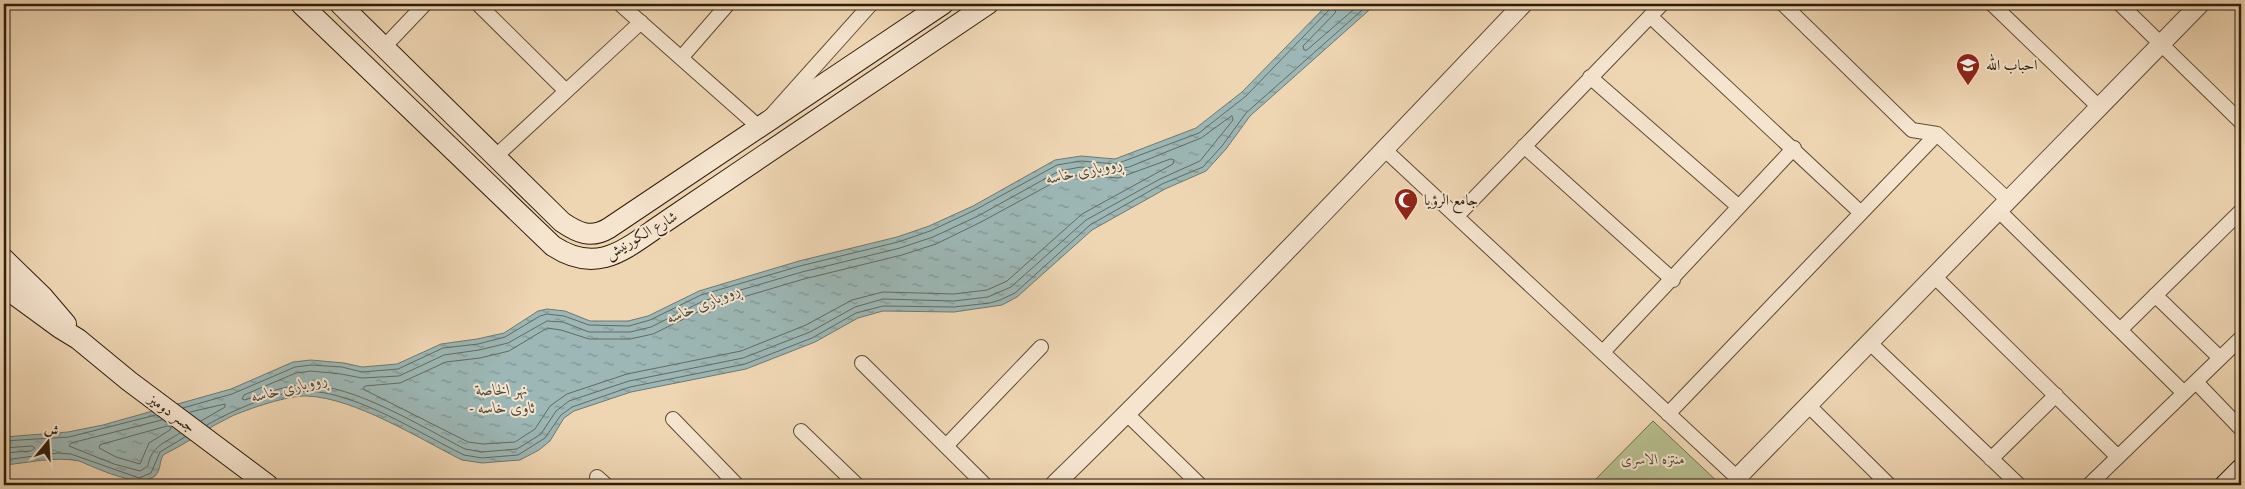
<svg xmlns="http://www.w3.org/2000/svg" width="2245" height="489" font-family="'IM FELL Great Primer',Amiri,serif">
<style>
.park{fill:#b6be8e;stroke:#726e4d}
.water{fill:url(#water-ripples);stroke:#707971}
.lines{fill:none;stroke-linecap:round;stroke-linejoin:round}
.shore{stroke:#646a60;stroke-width:1}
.minor-casing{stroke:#5e4b36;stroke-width:16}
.tertiary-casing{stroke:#5e4b36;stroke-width:20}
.secondary-casing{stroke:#2d1d0c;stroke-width:22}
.minor{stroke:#f5e4ce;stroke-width:14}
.tertiary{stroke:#f5e4ce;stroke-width:18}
.secondary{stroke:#f5e4ce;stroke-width:20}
.labels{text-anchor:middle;stroke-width:4;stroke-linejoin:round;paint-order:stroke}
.poi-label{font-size:15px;fill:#2d1d0c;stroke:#f5e4ce;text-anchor:start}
.street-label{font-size:15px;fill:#2d1d0c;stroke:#f5e4ce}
.park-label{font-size:15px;font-style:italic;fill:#564d33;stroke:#f5e4ce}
.water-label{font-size:16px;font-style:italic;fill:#4e4b3f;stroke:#f5e4ce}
</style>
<defs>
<pattern id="water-ripples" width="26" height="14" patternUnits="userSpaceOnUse" patternTransform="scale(1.25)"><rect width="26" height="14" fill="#9cb7b5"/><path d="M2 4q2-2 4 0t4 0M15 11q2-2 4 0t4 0" fill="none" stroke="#809492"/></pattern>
</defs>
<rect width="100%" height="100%" fill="#efd6b3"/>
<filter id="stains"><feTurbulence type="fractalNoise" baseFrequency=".004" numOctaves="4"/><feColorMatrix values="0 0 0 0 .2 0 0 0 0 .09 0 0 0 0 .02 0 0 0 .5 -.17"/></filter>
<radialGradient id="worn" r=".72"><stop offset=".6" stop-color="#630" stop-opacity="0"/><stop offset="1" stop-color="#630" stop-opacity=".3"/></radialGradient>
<path class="park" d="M 1653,421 L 1721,485 L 1590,485 Z"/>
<path class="water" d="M 1328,4 L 1376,4 L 1250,116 L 1226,149 L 1206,171 L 1165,189 L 1092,230 L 1017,297 L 1002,305 L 954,312 L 883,311 L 858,318 L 815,342 L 746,369 L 631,392 L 574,411 L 564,418 L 550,441 L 539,450 L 520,460 L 482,463 L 462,460 C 418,438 355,398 307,396 C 289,395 247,409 230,417 C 207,428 186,444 163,455 C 159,463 161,470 155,476 C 138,489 97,468 79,461 C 54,456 29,463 4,465 L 4,437 L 68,432 L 103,425 L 231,389 L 293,362 L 311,360 L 344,363 L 362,367 L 397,364 L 441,344 L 477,339 L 504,333 L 538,311 L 547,309 L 565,311 L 590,321 L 628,321 L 648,316 L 699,291 L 799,261 L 897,237 L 929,226 L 973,206 L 1055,160 L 1081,156 L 1115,159 L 1196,128 L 1242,92 Z"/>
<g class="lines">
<path class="shore" d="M 1338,4 L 1335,13 L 1303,46 L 1304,50 L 1307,50 L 1360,4
M 1232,116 L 1233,120 L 1200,161 L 1160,179 L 1086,220 L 1011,287 L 988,297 L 954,301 L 883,299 L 855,307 L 810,332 L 743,358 L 629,381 L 569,401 L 556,411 L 541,434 L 517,449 L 482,452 L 465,449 C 422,427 353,384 305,385 C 285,385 264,394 245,400 L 242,399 L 244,395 L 296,373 L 311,371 L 341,374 L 362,378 L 399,376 L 444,355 L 479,350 L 508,343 L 547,321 L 563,322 L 589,332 L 630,332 L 651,327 L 703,301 L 802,272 L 900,248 L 933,237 L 978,216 L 1059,171 L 1081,167 L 1114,170 L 1129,167 L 1201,138 Z
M 1171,159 L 1174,160 L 1173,164 L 1082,214 L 1007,281 L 987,290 L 954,294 L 883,292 L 852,300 L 806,325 L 741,351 L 627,374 L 567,394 L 550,406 L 535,429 L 515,442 L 483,444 L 468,442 L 363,389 L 365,386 L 400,383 L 446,362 L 480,358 L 509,351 L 547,328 L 561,330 L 589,339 L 630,339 L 653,334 L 706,308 L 804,279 L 902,255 L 936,244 L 981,222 L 1062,178 L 1081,175 L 1118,178 Z
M 183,408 L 232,394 L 295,367 L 311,365 L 342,367 L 362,372 L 398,369 L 443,348 L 478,344 L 505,337 L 540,316 L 547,314 L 564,316 L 589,325 L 629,326 L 650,320 L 701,295 L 800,266 L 898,242 L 930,231 L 975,210 L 1057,165 L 1081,161 L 1116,164 L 1199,133 L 1246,96 L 1330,9 L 1332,4
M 190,412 L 225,404 L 225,407 L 201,421
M 162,420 L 71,443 L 69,446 L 114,464 L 140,471 L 148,466 C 151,446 165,443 180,433
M 207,425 C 231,411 278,390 307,391 C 356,392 419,433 464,455 L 482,458 L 518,455 L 545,438 L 561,415 L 572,407 L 630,387 L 745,364 L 812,338 L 856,313 L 883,306 L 954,307 L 990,303 L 1000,300 L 1015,293 L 1090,225 L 1162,184 L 1203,167 L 1222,146 L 1246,113 L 1369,4
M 168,426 L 171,427 L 170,430 L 149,443 L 140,464 L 116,457 L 99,448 L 100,445 Z
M 4,441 L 69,437 L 156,415
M 4,448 L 32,446 L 35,448 L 31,451 L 4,453
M 4,460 L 58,453 L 71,454 L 139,478 L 151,473 L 160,452 L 185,437"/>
<g class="minor-casing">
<path id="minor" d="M 478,4 L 566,91
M 620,4 L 760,128 L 871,4
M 1783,4 L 1912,130 L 1937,134 L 2008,200
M 1992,4 L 2099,107
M 2120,4 L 2241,122
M 1650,16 L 1861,213
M 384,47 L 425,4
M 681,58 L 728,4
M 1590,77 L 1739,207
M 1524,146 L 1673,280
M 1385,150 L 1745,485
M 495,157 L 641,22
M 1998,210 L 2184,393
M 1457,216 L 1662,4
M 1934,276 L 2118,457
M 2155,295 L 2220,358
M 2120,330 L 2241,211
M 1869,342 L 2019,485
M 1603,352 L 1794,148
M 862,363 L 985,485
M 2196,382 L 2241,429
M 1808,405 L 1889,485
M 1127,414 L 1200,485
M 1668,414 L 1937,134
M 673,419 L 737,485
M 801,431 L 857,485
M 946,446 L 1041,347
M 1991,459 L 2056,395
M 597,477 L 606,485
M 2089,485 L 2241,338"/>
</g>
<g class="tertiary-casing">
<path id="tertiary" d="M 1737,478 L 2200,4
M 1054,485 C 1214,329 1369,166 1523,4"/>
</g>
<g class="secondary-casing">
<path id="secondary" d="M 301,4 L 553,246 C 599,276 626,248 665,222 L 988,4
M 340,4 L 562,222 C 578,233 591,239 609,228 L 943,4
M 4,259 L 43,297 L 66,324
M 4,287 L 60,328 L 78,339 L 129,381 L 268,485
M 2225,485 L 2241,469"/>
</g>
<use href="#minor" class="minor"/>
<use href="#tertiary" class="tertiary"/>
<use href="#secondary" class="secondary"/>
</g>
<defs>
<g id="school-pin" transform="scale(1.25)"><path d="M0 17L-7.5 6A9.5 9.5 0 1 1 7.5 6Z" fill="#8f2418" stroke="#f5e4ce"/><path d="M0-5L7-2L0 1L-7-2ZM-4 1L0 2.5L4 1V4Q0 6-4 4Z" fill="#fff"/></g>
<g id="mosque-pin" transform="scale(1.25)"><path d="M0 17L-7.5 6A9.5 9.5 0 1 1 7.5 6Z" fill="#8f2418" stroke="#f5e4ce"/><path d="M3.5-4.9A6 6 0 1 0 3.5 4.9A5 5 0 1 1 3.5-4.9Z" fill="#fff"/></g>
</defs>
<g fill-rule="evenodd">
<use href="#school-pin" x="1968" y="65"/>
<use href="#mosque-pin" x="1406" y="200"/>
</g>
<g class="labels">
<g class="poi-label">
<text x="1986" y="70">احباب الله</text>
<text x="1424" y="205">جامع الرؤيا</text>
</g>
<g class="street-label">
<text transform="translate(641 235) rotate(-30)" y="5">شارع الكورنيش</text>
<text transform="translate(172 413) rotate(37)" y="5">جسر دوميز</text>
</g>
<g class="park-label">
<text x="1653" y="464">منتزه الاسرى</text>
</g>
<g class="water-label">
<text transform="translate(1084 170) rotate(-12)" y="6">ڕووباری خاسە</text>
<text transform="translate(703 303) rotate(-23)" y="6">ڕووباری خاسە</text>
<text transform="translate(289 387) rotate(-14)" y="6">ڕووباری خاسە</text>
<text x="502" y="395">نهر الخاصة<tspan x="502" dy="18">- ئاوی خاسە</tspan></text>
</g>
</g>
<rect width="2245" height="489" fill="none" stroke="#efd6b3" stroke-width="20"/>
<rect x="5" y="5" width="2235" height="479" fill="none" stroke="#2d1d0c" stroke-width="2.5"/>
<rect x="10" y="10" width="2225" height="469" fill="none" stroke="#2d1d0c"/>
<g transform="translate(48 442) rotate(18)" stroke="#f5e4ce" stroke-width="4" paint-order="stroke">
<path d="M0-4L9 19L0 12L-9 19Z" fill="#2d1d0c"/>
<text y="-8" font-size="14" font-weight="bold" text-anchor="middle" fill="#2d1d0c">ش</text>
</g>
<rect width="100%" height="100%" filter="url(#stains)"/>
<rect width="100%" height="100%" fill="url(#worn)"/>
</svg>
